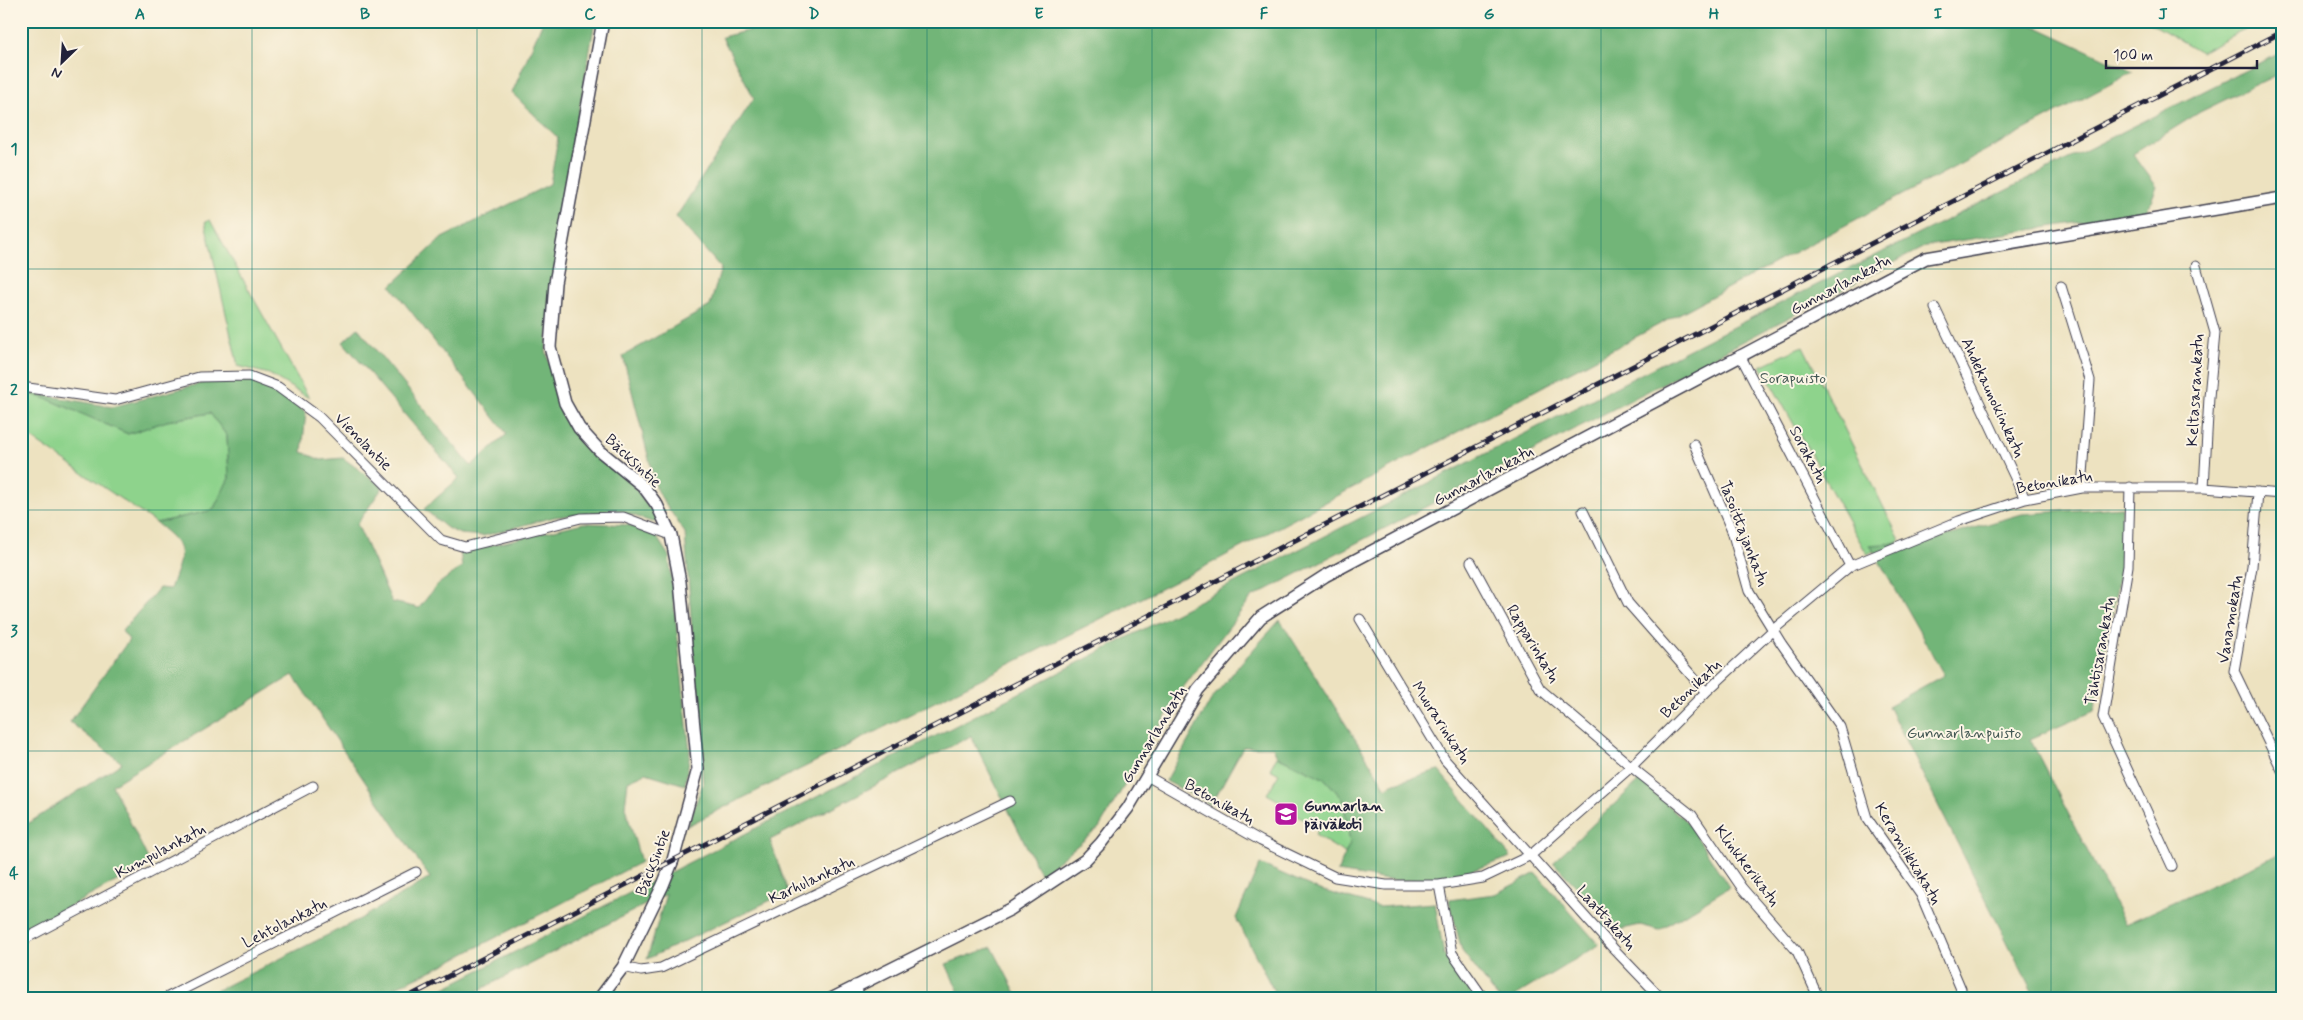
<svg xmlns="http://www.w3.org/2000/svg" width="2303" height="1020" font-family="Mynerve,sans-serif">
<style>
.green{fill:#8ed38c;stroke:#587a64}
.forest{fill:#72b578;stroke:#4a6c5a}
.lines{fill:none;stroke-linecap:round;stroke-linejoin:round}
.minor-casing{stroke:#403f4f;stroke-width:11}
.tertiary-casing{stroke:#403f4f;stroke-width:14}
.minor{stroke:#fff;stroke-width:9}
.tertiary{stroke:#fff;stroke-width:11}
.rail-casing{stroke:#22223b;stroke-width:5}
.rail{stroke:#fcf5e5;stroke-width:3;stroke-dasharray:9;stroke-linecap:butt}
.grid{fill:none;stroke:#0f766e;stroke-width:1;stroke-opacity:0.55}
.labels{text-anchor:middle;stroke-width:4;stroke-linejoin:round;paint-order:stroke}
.street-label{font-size:16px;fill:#22223b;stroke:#fcf5e5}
.park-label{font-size:16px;fill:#425753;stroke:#fcf5e5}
.poi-label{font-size:16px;font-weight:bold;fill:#22223b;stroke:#fcf5e5;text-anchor:start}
.neatline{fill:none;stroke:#0f766e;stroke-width:2}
.grid-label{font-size:16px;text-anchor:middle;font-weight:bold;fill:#0f766e}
</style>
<rect width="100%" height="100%" fill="#fcf5e5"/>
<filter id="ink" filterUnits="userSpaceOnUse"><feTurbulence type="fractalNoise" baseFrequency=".02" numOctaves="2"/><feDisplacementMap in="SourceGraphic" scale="10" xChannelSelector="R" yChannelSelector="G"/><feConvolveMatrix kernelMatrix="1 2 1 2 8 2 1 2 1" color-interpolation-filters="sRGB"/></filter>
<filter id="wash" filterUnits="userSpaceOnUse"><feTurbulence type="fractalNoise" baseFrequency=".0096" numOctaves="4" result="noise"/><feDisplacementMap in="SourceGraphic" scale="20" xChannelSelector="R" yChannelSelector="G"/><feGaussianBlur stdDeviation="1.12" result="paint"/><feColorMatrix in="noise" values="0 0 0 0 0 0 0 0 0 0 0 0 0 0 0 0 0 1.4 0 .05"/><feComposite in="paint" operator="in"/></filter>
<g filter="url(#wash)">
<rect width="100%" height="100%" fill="#ede2c0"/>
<path class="green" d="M 2147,21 L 2259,21 L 2201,52 Z
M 210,220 L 309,398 L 269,374 L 238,366 L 205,222 Z
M 1803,346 L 1900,540 L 1867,554 L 1761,366 Z
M 21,392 L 50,399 L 128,434 L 167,421 L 210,413 L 227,436 L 229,479 L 213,510 L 156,523 L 21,431 Z
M 1277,756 L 1325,779 L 1343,799 L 1350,843 L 1346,854 L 1315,835 L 1319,828 L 1290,812 L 1292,808 L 1267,794 L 1279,774 L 1270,769 Z"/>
<path class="forest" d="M 543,21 L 595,21 L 566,185 L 546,350 L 562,416 L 587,451 L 631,482 L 659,521 L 652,522 L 632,515 L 599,512 L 554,517 L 483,536 L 460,534 L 447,528 L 424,509 L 459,478 L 343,342 L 358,328 L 471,466 L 507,434 L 391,286 L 442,238 L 550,184 L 558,138 L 512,93 Z
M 787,21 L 2024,21 L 2133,72 L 1204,567 L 687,826 L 703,784 L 685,533 L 657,491 L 623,356 L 710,306 L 721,268 L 676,217 L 754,98 L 722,37 Z
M 2282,52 L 2282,72 L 2200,112 L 2133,154 L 2157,187 L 2146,212 L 1926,246 L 1251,598 L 1182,689 L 1099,828 L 1041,875 L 971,736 L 770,840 L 788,892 L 647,959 L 666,894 L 462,999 L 423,999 L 1713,337 Z
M 251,381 L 278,393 L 306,412 L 302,452 L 321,460 L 343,458 L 383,487 L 357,524 L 392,602 L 419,608 L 437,585 L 462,567 L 460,550 L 471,550 L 583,523 L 629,525 L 656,536 L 669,556 L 690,753 L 685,785 L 646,773 L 628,781 L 625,807 L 641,862 L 439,967 L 370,999 L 199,999 L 360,919 L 430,878 L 293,675 L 112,785 L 150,863 L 27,930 L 21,920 L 21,828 L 122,763 L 70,722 L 129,640 L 122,631 L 159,588 L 170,589 C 183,552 189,549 156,523 L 213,510 L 229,478 L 227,436 L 210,413 L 167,421 L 128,434 L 50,400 L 21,391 L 112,407 L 206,382 Z
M 2122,507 L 2121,565 L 2094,711 L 2030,739 L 2125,924 L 2282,853 L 2282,999 L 2036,999 L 1888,706 L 1944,675 L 1870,545 L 1933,540 L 2022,514 Z
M 1280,620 L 1386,788 L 1392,784 L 1438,770 L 1511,857 L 1447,879 L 1395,881 L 1337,872 L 1350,843 L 1343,799 L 1325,779 L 1277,756 L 1273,747 L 1243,747 L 1211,805 L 1166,781 L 1211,700 L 1240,664 Z
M 1640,780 L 1688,823 L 1729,887 L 1659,930 L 1640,925 L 1618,930 L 1553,862 Z
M 1260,864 L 1317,889 L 1379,907 L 1435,903 L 1444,955 L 1476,999 L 1278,999 L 1236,918 Z
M 1536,873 L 1599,945 L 1510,999 L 1499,999 L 1462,951 L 1449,900 L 1495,894 Z
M 992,947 L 1019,999 L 962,999 L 946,964 Z"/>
</g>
<g filter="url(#ink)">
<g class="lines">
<g class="minor-casing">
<path id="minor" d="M 2196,266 L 2215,333 L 2209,397 L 2204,488
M 2061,286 L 2090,380 L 2082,488
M 1935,308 L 2025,499
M 1740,355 L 1850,566
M 21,387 L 115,400 L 199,377 L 249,376 L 278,387 L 319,417 L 441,540 L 465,547 L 581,518 L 623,517 L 671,535
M 1694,444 L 1732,531 L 1749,591 L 1781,643 L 1840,727 L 1867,818 L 1921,895 L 1961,989
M 2130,487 L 2128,566 L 2103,717 L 2172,866
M 2258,492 L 2252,567 L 2234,671 L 2282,770
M 1583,511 L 1628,603 L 1706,692
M 1471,562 L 1540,689 L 1640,774 L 1692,815 L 1742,888 L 1797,951 L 1819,999
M 1360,619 L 1445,760 L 1613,948 L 1662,999
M 1147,776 L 1261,841 L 1335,877 L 1386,885 L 1439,885 L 1483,878 L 1531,855 L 1632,766 L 1706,692 L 1773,630 L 1850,566 L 1959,521 L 2025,499 L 2082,488 L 2204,488 L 2282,494
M 1439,885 L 1452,953 L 1484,999
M 21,941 L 313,786
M 623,967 L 641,971 L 661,968 L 1010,801
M 855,985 L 861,999
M 164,999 L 416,872"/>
</g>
<g class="tertiary-casing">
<path id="tertiary" d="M 599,999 L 623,967 L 663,885 L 673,860 L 698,769 L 680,582 L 671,535 L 657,505 L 643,486 L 600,451 L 579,428 L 565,403 L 550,347 L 555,283 L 603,21
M 831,999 L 1011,909 L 1085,860 L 1101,843 L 1128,808 L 1198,690 L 1261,617 L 1325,576 L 1926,258 L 2282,198"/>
</g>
<use href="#minor" class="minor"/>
<use href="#tertiary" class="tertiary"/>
<g class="rail-casing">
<path id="rail" d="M 404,999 L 2282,32"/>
</g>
<use href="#rail" class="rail"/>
</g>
</g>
<path class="grid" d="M 252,21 L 252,999M 477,21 L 477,999M 702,21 L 702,999M 927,21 L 927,999M 1152,21 L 1152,999M 1376,21 L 1376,999M 1601,21 L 1601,999M 1826,21 L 1826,999M 2051,21 L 2051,999M 21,269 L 2282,269M 21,510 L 2282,510M 21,751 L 2282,751"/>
<defs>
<g id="school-square" transform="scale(1.25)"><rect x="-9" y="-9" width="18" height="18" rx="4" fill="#b5179e" stroke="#fcf5e5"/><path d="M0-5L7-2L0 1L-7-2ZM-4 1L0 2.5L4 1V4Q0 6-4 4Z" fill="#fff"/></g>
</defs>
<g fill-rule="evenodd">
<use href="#school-square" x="1286" y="814"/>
</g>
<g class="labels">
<g class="street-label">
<text transform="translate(1840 284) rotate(-28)" y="6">Gunnarlankatu</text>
<text transform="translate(2194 390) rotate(-87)" y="6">Keltasarankatu</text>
<text transform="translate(1994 397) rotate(65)" y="6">Ahdekaunokinkatu</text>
<text transform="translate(364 441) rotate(45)" y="6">Vienolantie</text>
<text transform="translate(1809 454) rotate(62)" y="6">Sorakatu</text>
<text transform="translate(634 460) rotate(43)" y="6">Bäcksintie</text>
<text transform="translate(1483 475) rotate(-28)" y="6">Gunnarlankatu</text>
<text transform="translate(2054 481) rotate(-10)" y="6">Betonikatu</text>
<text transform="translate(1745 533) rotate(69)" y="6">Tasoittajankatu</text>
<text transform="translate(2229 619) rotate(-81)" y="6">Vanamokatu</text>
<text transform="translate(1534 643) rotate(59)" y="6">Rapparinkatu</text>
<text transform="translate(2099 651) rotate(-80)" y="6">Tähtisarankatu</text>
<text transform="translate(1690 688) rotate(-44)" y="6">Betonikatu</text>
<text transform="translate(1442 722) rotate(57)" y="6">Muurarinkatu</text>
<text transform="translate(1153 734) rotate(-59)" y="6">Gunnarlankatu</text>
<text transform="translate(1220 801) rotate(29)" y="6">Betonikatu</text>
<text transform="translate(160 850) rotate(-28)" y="6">Kumpulankatu</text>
<text transform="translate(1909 853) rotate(59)" y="6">Keramiikkakatu</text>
<text transform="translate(652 862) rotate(-69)" y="6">Bäcksintie</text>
<text transform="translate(1748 865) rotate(53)" y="6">Klinkkerikatu</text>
<text transform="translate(811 879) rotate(-25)" y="6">Karhulankatu</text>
<text transform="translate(1607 917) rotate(48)" y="6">Laattakatu</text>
<text transform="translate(284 922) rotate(-27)" y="6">Lehtolankatu</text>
</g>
<g class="park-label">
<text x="1793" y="383">Sorapuisto</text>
<text x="1964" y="738">Gunnarlanpuisto</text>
</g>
<g class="poi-label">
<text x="1304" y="811">Gunnarlan<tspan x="1304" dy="18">päiväkoti</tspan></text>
</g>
</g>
<rect width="2303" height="1020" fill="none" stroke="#fcf5e5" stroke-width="55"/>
<g transform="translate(62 62) rotate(205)" stroke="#fcf5e5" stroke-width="4" paint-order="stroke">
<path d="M0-4L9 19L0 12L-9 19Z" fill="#22223b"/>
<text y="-8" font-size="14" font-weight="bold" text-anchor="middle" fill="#22223b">N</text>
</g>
<path d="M2106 60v8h151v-8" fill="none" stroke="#22223b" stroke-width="2.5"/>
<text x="2113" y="60" font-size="15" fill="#22223b" stroke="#fcf5e5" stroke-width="4" paint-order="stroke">100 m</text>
<rect x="28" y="28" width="2248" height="964" class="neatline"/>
<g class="grid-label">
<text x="140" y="19">A</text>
<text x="365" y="19">B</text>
<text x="590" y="19">C</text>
<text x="814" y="19">D</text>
<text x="1039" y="19">E</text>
<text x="1264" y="19">F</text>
<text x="1489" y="19">G</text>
<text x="1714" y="19">H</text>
<text x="1938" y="19">I</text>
<text x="2163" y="19">J</text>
<text x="14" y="154">1</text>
<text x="14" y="395">2</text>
<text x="14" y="636">3</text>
<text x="14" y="878">4</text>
</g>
</svg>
